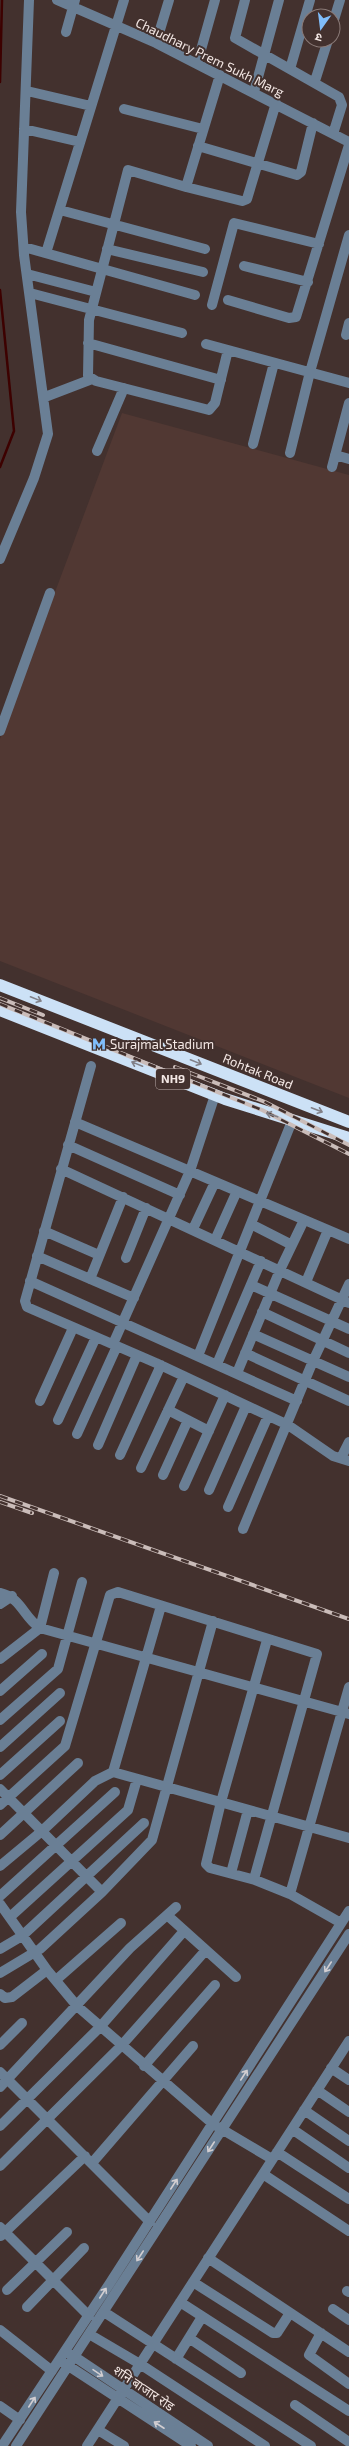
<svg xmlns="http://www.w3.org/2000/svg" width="349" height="2446" font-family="'Exo 2','Noto Sans Devanagari',sans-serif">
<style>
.built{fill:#513833}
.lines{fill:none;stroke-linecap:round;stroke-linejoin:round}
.stream{stroke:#3d0100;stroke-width:2.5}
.minor{stroke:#6a7f95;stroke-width:10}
.highway{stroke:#cce1f6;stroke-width:12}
.rail-casing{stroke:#cabcb9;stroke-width:4}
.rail{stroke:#43312e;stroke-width:2.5;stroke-dasharray:8;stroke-linecap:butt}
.oneway{stroke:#818088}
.oneway2{stroke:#d2ced1}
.labels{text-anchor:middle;stroke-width:4;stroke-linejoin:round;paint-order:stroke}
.shield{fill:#43312e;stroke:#bfb1ae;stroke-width:1}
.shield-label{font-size:12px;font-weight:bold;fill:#f4e8e5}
.street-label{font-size:13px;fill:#f4e8e5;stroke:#43312e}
.poi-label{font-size:13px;fill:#f4e8e5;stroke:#43312e;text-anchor:start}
</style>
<rect width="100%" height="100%" fill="#43312e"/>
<path class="built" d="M 122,413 L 349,475 L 349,1098 L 0,961 L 0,739 Z"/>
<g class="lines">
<path class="stream" d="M 0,82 L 2,0
M 0,290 L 14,431 L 0,467"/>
<path class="minor" d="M 57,0 L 156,43 L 349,142
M 245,0 L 235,38 L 339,97 L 342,105 L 333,134
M 333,23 L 340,0
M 66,32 L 75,0
M 156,43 L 169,0
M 197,64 L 215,0
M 290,69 L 310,0
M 220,75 L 186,187 L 128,170 L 89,320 L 88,376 L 96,381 L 209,410 L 215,403 L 228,350
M 315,81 L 328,40
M 27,91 L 91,106
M 254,92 L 279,0
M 124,109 L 203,129
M 24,129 L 80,142
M 198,146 L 297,175 L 301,172 L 313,123
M 186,187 L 242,201 L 247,199 L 276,103
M 60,210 L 205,249
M 24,247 L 195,295
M 107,249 L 203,272
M 46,253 L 124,0
M 244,266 L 308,282
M 27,274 L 96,292
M 30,293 L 182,333
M 228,300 L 289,318 L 296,317 L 349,145
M 212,305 L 234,223 L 319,244
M 346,335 L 349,323
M 88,343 L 221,380
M 206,344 L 349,383
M 45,397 L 92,379
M 253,444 L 274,363
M 97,451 L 124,388
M 290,453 L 310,372 L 349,235
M 335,455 L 349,459
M 332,467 L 349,403
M 0,559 L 34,478 L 48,434 L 24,255 L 21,212 L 29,0
M 0,731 L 50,593
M 91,1066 L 25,1301 L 27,1307 L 156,1363 L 288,1425 L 333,1456 L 349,1461
M 75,1122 L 349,1239
M 68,1145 L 180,1195
M 61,1169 L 349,1303
M 251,1224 L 292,1245
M 193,1229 L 215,1182
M 44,1231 L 99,1255
M 215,1240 L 237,1191
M 37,1256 L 134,1298
M 126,1258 L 146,1208
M 90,1279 L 123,1197
M 30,1281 L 297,1401
M 306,1282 L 328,1230
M 251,1285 L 349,1329
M 262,1312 L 349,1353
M 253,1334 L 349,1377
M 113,1344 L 190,1171 L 215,1095
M 245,1353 L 349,1401
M 198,1356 L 292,1121
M 217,1364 L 261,1261
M 237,1373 L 280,1270 L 304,1220
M 40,1401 L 73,1328
M 168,1410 L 209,1431
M 58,1420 L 96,1337
M 77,1434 L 117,1346
M 98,1445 L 137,1355
M 120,1455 L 161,1365
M 341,1458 L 349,1442
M 141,1468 L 184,1376
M 163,1475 L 188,1420
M 184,1486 L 225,1395
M 209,1490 L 246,1406
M 228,1507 L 268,1416
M 243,1529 L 313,1361 L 349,1284
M 0,1593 C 22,1598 23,1617 40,1628 L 349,1714
M 0,1604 L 12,1596
M 161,1606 L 113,1772 L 349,1838
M 267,1640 L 221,1802 L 206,1864 L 210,1868 L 255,1880 L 290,1894 L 341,1923
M 0,1659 L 40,1628 L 54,1573
M 0,1691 L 42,1654
M 0,1720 L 58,1669 L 82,1582
M 0,1747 L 60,1693
M 0,1775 L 60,1721
M 0,1789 L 102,1892
M 0,1805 L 65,1746 L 110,1595 L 118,1592 L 317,1654 L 254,1879
M 0,1835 L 78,1763
M 0,1866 L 42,1831 L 95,1781 L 113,1772
M 231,1873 L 248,1810
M 290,1894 L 349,1687
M 0,1896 L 115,1792
M 0,1904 L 47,1970 L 77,2006 L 213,2124 L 272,2159
M 167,1915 L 236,1977
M 10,1917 L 128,1810 L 137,1779
M 0,1949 L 22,1936 L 144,1823
M 0,1973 L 40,1949 L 102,1892 L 152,1840 L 213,1621
M 56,1980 L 121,1923
M 0,1994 L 5,1998 L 12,1997 L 47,1970
M 0,2045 L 22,2023
M 144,2066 L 215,1985
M 331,2068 L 349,2080
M 0,2072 L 150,2222
M 0,2087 L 130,1948 L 176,1907
M 317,2090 L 349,2112
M 304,2110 L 349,2141
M 0,2126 L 100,2027 L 184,1931
M 292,2129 L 349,2168
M 277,2152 L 349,2199
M 92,2163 L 193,2046
M 0,2166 L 121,2046 L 206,1950
M 263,2174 L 349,2231
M 0,2227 L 89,2316
M 1,2236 L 85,2156
M 208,2258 L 349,2352
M 193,2282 L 273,2333 L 277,2333 L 290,2313
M 7,2290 L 67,2232
M 347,2291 L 349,2292
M 180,2302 L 349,2411
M 27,2307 L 84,2248
M 333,2309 L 349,2320
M 104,2312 L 311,2446
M 0,2330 L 52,2371
M 321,2333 L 309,2355 L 349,2384
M 89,2334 L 140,2364 L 265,2446
M 189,2338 L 241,2373
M 69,2353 L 208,2446
M 176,2359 L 202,2317
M 64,2363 L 191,2446
M 295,2405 L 349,2442
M 0,2406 L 20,2420
M 98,2430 L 124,2446
M 2,2446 L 110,2283 L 349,1911
M 16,2446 L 349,1934
M 87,2446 L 349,2041"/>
<path class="highway" d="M 0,985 L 349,1122
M 0,1010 L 225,1099 L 349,1138"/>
<g class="rail-casing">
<path id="rail" d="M 0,998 L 43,1015
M 0,1004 L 262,1110 L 349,1154
M 175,1067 L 265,1102 L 349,1145
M 0,1496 L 349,1619
M 0,1502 L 32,1513"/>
</g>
<use href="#rail" class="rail"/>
</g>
<defs><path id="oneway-shaft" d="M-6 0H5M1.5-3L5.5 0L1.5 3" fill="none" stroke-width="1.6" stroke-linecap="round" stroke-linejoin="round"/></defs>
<g class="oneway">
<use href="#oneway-shaft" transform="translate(36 999) rotate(22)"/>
<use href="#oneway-shaft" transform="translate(196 1062) rotate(22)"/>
<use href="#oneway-shaft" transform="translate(137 1064) rotate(-158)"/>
<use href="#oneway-shaft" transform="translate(317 1110) rotate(21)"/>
<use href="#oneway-shaft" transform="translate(272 1115) rotate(-162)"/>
</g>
<g class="oneway2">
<use href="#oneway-shaft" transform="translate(328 1967) rotate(123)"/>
<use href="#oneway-shaft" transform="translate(244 2075) rotate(-57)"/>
<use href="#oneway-shaft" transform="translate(211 2147) rotate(123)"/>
<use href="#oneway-shaft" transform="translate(174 2184) rotate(-57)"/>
<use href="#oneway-shaft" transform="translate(140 2256) rotate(123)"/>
<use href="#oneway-shaft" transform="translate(103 2293) rotate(-57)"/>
<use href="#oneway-shaft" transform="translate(98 2373) rotate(34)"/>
<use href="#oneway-shaft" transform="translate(32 2402) rotate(-57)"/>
<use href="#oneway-shaft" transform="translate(159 2425) rotate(-147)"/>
</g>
<defs>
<g id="metro-bare" transform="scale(1.08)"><path d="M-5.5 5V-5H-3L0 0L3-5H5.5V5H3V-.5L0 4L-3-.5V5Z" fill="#80bdfa" stroke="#43312e" stroke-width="2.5" paint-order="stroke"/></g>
</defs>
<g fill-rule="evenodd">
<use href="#metro-bare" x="99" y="1044"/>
</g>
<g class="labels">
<rect class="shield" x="156" y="1069" width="34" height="20" rx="3"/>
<g class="shield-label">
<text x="173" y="1083">NH9</text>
</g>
<g class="street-label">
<text transform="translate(210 57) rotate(26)" y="5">Chaudhary Prem Sukh Marg</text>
<text transform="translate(258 1071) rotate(22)" y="5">Rohtak Road</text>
<text transform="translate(144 2388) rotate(34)" y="5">शनि बाजार रोड</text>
</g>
<g class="poi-label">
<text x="110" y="1049">Surajmal Stadium</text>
</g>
</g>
<g transform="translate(321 28) rotate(194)"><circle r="19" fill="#43312e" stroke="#8a7a77"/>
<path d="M0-3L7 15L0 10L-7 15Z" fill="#80bdfa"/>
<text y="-6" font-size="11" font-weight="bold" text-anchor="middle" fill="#f4e8e5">उ</text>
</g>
</svg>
